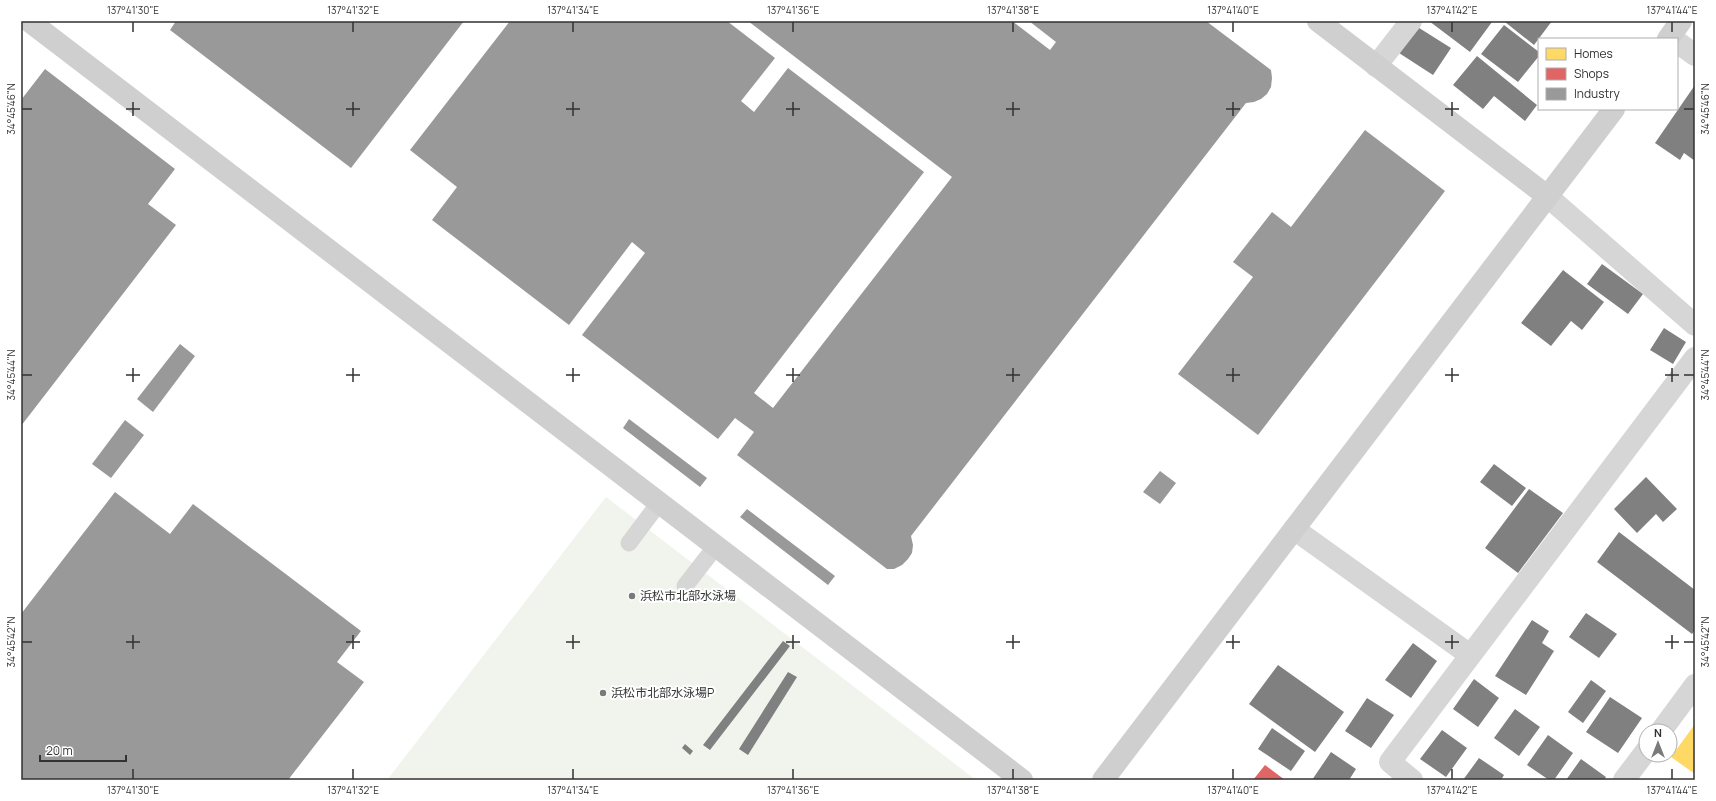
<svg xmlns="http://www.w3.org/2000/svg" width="1716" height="801" font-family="Manrope,'Noto Sans JP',sans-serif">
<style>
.green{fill:#f1f4ec}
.homes{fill:#ffd966}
.shops{fill:#e06666}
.industry{fill:#999}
.building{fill:#808080}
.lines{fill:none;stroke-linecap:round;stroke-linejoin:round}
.lane{stroke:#d6d6d6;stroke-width:17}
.street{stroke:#d6d6d6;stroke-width:22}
.secondary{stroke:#cfcfcf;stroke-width:22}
.ticks{fill:none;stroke:#323232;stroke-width:1.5}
.poi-dot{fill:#7a7a7a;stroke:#fff;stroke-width:1.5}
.labels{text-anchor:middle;stroke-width:4;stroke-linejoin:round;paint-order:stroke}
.poi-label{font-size:12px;fill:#323232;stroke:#fff;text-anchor:start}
.neatline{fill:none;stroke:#323232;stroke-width:1.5}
.ticks-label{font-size:10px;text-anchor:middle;fill:#323232}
</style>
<rect width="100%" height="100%" fill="#fff"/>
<path class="green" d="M 606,497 L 976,780 L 387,780 Z"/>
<path class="homes" d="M 1695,724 L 1695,774 L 1671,757 Z"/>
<path class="shops" d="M 1265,765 L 1285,780 L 1253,780 Z"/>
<path class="industry" d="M 176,21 L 464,21 L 351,168 L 170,30 Z
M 510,21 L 727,21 L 775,58 L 741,101 L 754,112 L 788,68 L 924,172 L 754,393 L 773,408 L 952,177 L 748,21 L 1012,21 L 1050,50 L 1056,42 L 1029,21 L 1206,21 L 1271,70 L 1272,78 L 1271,87 L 1267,94 L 1261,99 L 1254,102 L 1246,103 L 911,536 L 913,545 L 912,553 L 908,559 L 902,565 L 894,569 L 887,569 L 737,455 L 754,432 L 735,418 L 718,439 L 582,335 L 645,253 L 632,242 L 569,325 L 432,220 L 457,187 L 410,150 Z
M 45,69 L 175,169 L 148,204 L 176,225 L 21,426 L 21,100 Z
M 1365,130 L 1445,191 L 1258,435 L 1178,374 L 1253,277 L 1233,262 L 1272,212 L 1291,227 Z
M 180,344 L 195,356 L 153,412 L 137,399 Z
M 629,419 L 707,478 L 700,487 L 623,428 Z
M 125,420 L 144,435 L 111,478 L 92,464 Z
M 1160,471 L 1176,483 L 1160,504 L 1143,492 Z
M 115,492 L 170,534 L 193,504 L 361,631 L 337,662 L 364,682 L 288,780 L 21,780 L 21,614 Z
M 747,509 L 835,576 L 828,585 L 740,517 Z"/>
<path class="building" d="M 1429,21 L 1491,21 L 1492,22 L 1470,52 Z
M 1506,21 L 1552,21 L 1534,45 L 1505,22 Z
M 1504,25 L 1539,52 L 1539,56 L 1518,82 L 1481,54 Z
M 1416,26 L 1451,48 L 1433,75 L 1399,53 Z
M 1477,56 L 1537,105 L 1525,121 L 1494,96 L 1483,109 L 1453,85 Z
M 1695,85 L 1695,161 L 1684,153 L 1680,160 L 1655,143 Z
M 1602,264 L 1643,294 L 1628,314 L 1587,284 Z
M 1563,270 L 1604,302 L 1582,330 L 1571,321 L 1551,346 L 1521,323 Z
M 1664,328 L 1686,342 L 1673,364 L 1650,350 Z
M 1494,464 L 1526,488 L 1512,506 L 1480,482 Z
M 1646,477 L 1677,509 L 1663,522 L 1656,514 L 1637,533 L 1614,509 Z
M 1529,489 L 1563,513 L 1518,573 L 1485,548 Z
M 1619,532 L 1695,590 L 1695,630 L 1692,634 L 1597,562 Z
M 1586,613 L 1617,634 L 1599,658 L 1569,637 Z
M 1532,620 L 1549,631 L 1542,643 L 1554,651 L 1526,695 L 1495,676 Z
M 783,641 L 790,646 L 710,750 L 703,745 Z
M 1413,643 L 1437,661 L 1411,698 L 1385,680 Z
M 1278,665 L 1344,712 L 1315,752 L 1249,704 Z
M 788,672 L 797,677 L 748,755 L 739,749 Z
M 1474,679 L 1499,698 L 1478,727 L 1453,709 Z
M 1591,680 L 1606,691 L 1583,723 L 1568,712 Z
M 1610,697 L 1642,718 L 1618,753 L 1586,732 Z
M 1367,698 L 1394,715 L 1371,748 L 1345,731 Z
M 1515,709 L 1540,727 L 1519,756 L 1494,738 Z
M 1272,728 L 1305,751 L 1291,771 L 1258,749 Z
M 1442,730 L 1467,748 L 1446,777 L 1420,759 Z
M 1548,735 L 1573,753 L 1554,780 L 1549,780 L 1527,765 Z
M 685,744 L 693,751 L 690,755 L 682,748 Z
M 1331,752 L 1356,769 L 1349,780 L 1312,780 Z
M 1479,758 L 1504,775 L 1501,780 L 1463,780 Z
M 1581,759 L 1606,777 L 1604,780 L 1566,780 Z"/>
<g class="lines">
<path class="lane" d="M 629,543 L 659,503
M 685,586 L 716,546"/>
<path class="street" d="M 1677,42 L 1695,55
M 1376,66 L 1411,21
M 1547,196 L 1695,325
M 1294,529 L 1470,655
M 1661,731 L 1695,685
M 1412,780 L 1390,762 L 1695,358
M 1624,780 L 1646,751"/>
<path class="secondary" d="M 29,21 L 1022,780
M 1318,21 L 1547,196
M 1668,39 L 1681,21
M 1103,780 L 1614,109"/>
</g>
<path class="ticks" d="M 133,22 L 133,32M 353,22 L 353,32M 573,22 L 573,32M 793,22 L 793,32M 1013,22 L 1013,32M 1233,22 L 1233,32M 1452,22 L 1452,32M 1672,22 L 1672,32M 133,102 L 133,116M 353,102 L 353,116M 573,102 L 573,116M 793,102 L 793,116M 1013,102 L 1013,116M 1233,102 L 1233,116M 1452,102 L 1452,116M 22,109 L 32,109M 126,109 L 140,109M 346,109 L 360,109M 566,109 L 580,109M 786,109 L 800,109M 1006,109 L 1020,109M 1226,109 L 1240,109M 1445,109 L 1459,109M 1684,109 L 1694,109M 133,368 L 133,382M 353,368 L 353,382M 573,368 L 573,382M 793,368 L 793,382M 1013,368 L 1013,382M 1233,368 L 1233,382M 1452,368 L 1452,382M 1672,368 L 1672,382M 22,375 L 32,375M 126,375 L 140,375M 346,375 L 360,375M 566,375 L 580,375M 786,375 L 800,375M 1006,375 L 1020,375M 1226,375 L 1240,375M 1445,375 L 1459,375M 1665,375 L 1679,375M 1684,375 L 1694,375M 133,635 L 133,649M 353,635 L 353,649M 573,635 L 573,649M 793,635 L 793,649M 1013,635 L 1013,649M 1233,635 L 1233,649M 1452,635 L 1452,649M 1672,635 L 1672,649M 22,642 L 32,642M 126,642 L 140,642M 346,642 L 360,642M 566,642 L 580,642M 786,642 L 800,642M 1006,642 L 1020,642M 1226,642 L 1240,642M 1445,642 L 1459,642M 1665,642 L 1679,642M 1684,642 L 1694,642M 133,769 L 133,779M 353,769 L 353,779M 573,769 L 573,779M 793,769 L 793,779M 1013,769 L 1013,779M 1233,769 L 1233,779M 1452,769 L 1452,779M 1672,769 L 1672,779"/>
<g class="poi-dot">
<circle cx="632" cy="596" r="4"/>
<circle cx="603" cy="693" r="4"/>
</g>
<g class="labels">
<g class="poi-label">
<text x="640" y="600">浜松市北部水泳場</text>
<text x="611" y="697">浜松市北部水泳場P</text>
</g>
</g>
<rect width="1716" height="801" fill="none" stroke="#ffffff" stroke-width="44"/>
<rect x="1538" y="38" width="140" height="72" fill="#ffffff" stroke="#adadad"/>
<rect x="1546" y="48" width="20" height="12" fill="#ffd966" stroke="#adadad"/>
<text x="1574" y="58" font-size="12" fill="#323232">Homes</text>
<rect x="1546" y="68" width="20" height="12" fill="#e06666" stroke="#adadad"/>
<text x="1574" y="78" font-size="12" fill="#323232">Shops</text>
<rect x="1546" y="88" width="20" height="12" fill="#999999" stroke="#adadad"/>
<text x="1574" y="98" font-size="12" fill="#323232">Industry</text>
<g transform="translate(1658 743)"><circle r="19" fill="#ffffff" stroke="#adadad"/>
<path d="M0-3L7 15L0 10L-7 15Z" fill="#7a7a7a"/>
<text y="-6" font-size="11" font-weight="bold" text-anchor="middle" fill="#323232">N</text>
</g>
<path d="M40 755v6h86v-6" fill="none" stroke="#323232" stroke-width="2"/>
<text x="46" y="755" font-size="12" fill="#323232" stroke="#ffffff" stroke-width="3" paint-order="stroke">20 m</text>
<rect x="22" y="22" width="1672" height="757" class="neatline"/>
<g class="ticks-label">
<text x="133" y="14">137°41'30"E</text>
<text x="353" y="14">137°41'32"E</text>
<text x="573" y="14">137°41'34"E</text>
<text x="793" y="14">137°41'36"E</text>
<text x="1013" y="14">137°41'38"E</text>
<text x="1233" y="14">137°41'40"E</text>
<text x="1452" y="14">137°41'42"E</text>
<text x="1672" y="14">137°41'44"E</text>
<text transform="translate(11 109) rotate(-90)" y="4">34°45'46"N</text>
<text transform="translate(1705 109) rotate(-90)" y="4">34°45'46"N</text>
<text transform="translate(11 375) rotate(-90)" y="4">34°45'44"N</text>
<text transform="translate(1705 375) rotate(-90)" y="4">34°45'44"N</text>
<text transform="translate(11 642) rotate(-90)" y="4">34°45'42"N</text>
<text transform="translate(1705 642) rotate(-90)" y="4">34°45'42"N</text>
<text x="133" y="794">137°41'30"E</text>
<text x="353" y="794">137°41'32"E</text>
<text x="573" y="794">137°41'34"E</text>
<text x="793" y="794">137°41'36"E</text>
<text x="1013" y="794">137°41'38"E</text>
<text x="1233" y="794">137°41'40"E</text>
<text x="1452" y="794">137°41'42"E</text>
<text x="1672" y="794">137°41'44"E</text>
</g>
</svg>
